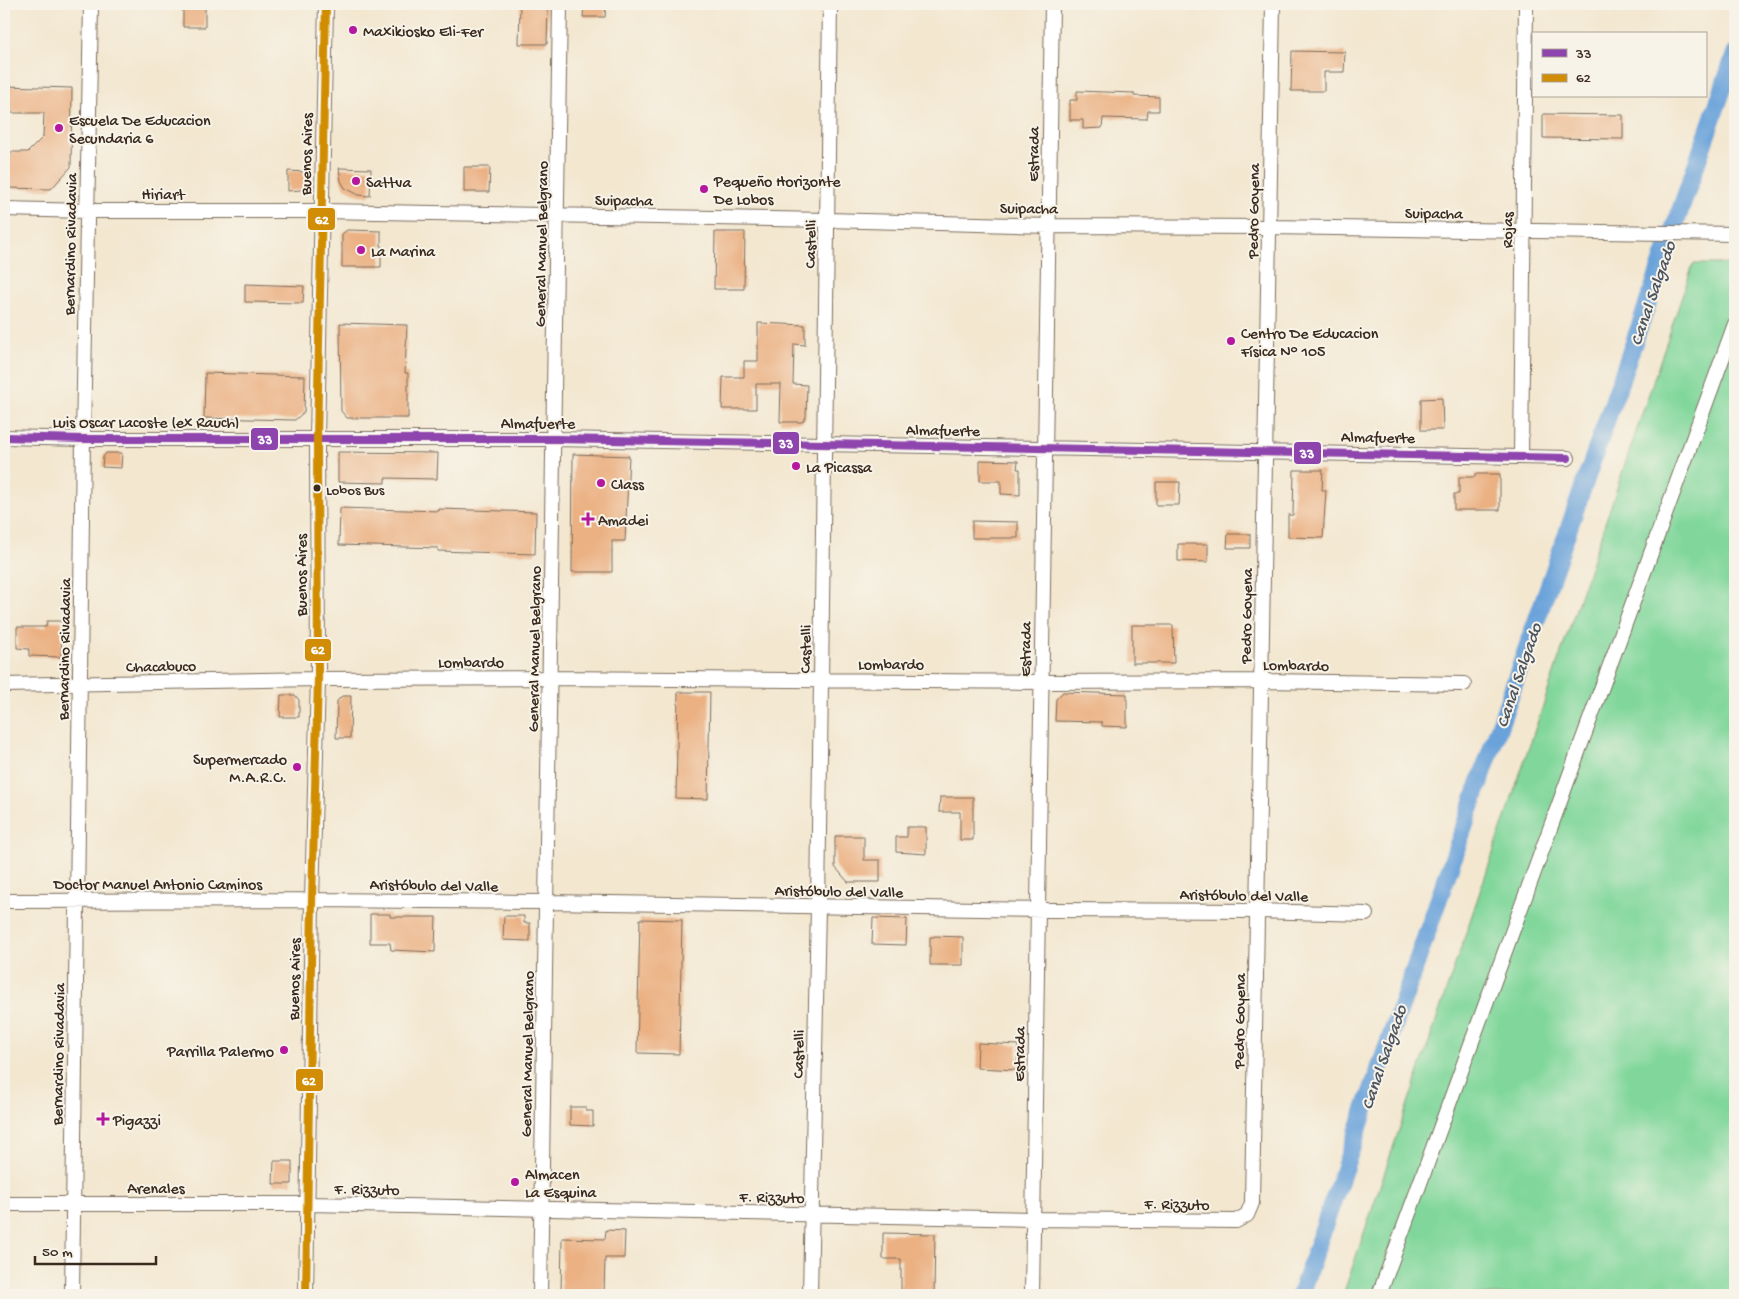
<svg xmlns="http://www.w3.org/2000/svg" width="1739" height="1299" font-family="'Gochi Hand',sans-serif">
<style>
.green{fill:#81d79b;stroke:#5e805c}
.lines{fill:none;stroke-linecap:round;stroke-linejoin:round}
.canal{stroke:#6ba3da;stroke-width:18}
.building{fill:#ebb183}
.street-casing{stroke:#7b6c5c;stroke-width:16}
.street{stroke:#fff;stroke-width:14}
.bus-1-casing{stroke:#f7f3e8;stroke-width:11}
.bus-2-casing{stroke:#f7f3e8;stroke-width:11}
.bus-1{stroke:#8e44ad;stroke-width:8}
.bus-2{stroke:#d18d06;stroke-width:8}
.poi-dot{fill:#b5179e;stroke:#f7f3e8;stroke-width:2}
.bus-dot{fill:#3b2a1e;stroke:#f7f3e8;stroke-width:2}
.labels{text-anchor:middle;stroke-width:4;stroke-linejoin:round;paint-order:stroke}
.bus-label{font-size:15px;fill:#3b2a1e;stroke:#f7f3e8;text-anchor:start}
.poi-label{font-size:16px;fill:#3b2a1e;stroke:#f7f3e8;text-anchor:start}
.street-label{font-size:16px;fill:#3b2a1e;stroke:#f7f3e8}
.water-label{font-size:18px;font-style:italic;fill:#4c5460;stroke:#f7f3e8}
.line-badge{stroke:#f7f3e8;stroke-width:2}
.badge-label{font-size:14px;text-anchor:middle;font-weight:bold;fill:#fff}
</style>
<rect width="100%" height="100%" fill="#f7f3e8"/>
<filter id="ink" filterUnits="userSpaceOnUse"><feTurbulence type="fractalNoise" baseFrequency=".02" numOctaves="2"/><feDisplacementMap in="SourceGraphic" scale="10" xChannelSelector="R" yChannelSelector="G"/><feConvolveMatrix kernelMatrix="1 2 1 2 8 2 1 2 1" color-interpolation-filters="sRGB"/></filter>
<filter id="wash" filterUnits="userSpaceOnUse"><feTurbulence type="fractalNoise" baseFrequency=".0096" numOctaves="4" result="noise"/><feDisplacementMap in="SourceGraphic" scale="20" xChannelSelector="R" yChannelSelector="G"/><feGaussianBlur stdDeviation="1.12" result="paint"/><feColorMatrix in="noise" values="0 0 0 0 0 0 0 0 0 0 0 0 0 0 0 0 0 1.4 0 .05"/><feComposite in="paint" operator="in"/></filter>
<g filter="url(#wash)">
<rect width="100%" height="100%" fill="#f3e7d0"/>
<path class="green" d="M 1693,264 L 1735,264 L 1735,1295 L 1343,1295 Z"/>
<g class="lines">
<path class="canal" d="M 1300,1295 L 1735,54"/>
</g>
<g id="blocks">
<path class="building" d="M 183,4 L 205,4 L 205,27 L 183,27 Z
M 520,4 L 548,4 L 547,44 L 519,44 Z
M 584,4 L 606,4 L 605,17 L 583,17 Z
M 1292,51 L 1345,52 L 1344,72 L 1324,72 L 1324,91 L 1291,91 Z
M 4,86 L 72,88 L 71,167 L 51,189 L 4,188 L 4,152 L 28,152 L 43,137 L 44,113 L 4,113 Z
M 1077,91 L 1134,93 L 1134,96 L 1159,97 L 1159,111 L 1148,111 L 1147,119 L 1103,118 L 1102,128 L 1083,129 L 1083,120 L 1070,120 L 1070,100 L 1077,100 Z
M 1543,114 L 1623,115 L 1623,139 L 1543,138 Z
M 464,167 L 490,167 L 489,192 L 464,192 Z
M 339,168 L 371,169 L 370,196 L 359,195 L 345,188 L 341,181 Z
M 288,171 L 306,172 L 306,183 L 301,190 L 288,191 Z
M 347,230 L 381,231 L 381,267 L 342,267 L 342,234 Z
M 715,232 L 745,232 L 744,289 L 714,289 Z
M 245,284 L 304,286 L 303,303 L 245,302 Z
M 340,323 L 407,325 L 405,373 L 408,373 L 408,418 L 347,418 L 341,411 Z
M 758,323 L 805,325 L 805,345 L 794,344 L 793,384 L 807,385 L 806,417 L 802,422 L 780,422 L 781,384 L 756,384 L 756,409 L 722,409 L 723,377 L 744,377 L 744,361 L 758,361 Z
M 205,373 L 305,376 L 304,412 L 295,420 L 204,418 Z
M 1442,398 L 1443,430 L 1421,430 L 1421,399 Z
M 338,452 L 438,453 L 437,479 L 385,478 L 385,483 L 338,482 Z
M 106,453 L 122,453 L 121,468 L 102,467 L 103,457 Z
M 573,454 L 629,456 L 625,541 L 612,541 L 612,572 L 572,572 Z
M 980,460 L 1018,461 L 1017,469 L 1020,469 L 1020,495 L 1001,494 L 1001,481 L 980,481 Z
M 1294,470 L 1323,470 L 1322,490 L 1326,490 L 1323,538 L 1288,537 L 1288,515 L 1293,515 Z
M 1475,474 L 1500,474 L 1500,510 L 1454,510 L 1454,494 L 1459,494 L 1459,477 L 1475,477 Z
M 1156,482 L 1180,482 L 1179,505 L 1156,505 Z
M 340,508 L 439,511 L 439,509 L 536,512 L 535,554 L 438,551 L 438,548 L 339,545 Z
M 972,521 L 1018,522 L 1018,538 L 972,538 Z
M 1228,534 L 1250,534 L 1250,548 L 1227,548 Z
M 1178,544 L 1208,544 L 1208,562 L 1178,561 Z
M 47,621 L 62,621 L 61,657 L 29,656 L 29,649 L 17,648 L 17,627 L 46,627 Z
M 1132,625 L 1173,625 L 1174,663 L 1132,663 Z
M 678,692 L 710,692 L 708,799 L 676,798 Z
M 1063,692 L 1127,694 L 1127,727 L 1102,726 L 1102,722 L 1055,721 L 1056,699 Z
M 281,695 L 295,695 L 299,700 L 299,717 L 280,717 Z
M 342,696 L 351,696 L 350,738 L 336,738 L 337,701 Z
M 940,797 L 973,797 L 973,840 L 960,840 L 960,812 L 939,812 Z
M 907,827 L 926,827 L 926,854 L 896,852 L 896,837 L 907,837 Z
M 835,836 L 864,836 L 864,860 L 880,860 L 880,882 L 848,882 L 835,867 Z
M 370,914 L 390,914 L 390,917 L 436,917 L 435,952 L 391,950 L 390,943 L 370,943 Z
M 504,916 L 524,916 L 524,923 L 530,923 L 530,941 L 503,940 Z
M 873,918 L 907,919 L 906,945 L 872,944 Z
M 640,919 L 682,920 L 679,1054 L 637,1053 Z
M 934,936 L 963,937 L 963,965 L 930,965 L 930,937 L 934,937 Z
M 978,1043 L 1018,1045 L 1017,1070 L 977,1068 Z
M 570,1107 L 586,1107 L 586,1111 L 593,1111 L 593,1126 L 570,1125 Z
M 274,1161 L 292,1161 L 292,1184 L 273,1184 Z
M 606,1230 L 625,1231 L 624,1258 L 605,1258 L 604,1295 L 561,1295 L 562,1238 L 605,1239 Z
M 883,1233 L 935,1234 L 934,1295 L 901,1295 L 901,1259 L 883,1259 Z"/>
</g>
</g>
<g filter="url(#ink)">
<use href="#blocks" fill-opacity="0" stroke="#7b6c5c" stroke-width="1"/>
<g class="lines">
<g class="street-casing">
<path id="street" d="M 4,209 L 87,211 L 322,211 L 827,220 L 1049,226 L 1269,227 L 1735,234
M 4,437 L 83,439 L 555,439 L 1568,458
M 1521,457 L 1526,4
M 4,685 L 318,679 L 550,678 L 1041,682 L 1262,681 L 1464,684
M 4,901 L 312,900 L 545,902 L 1047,910 L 1258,911 L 1366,914
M 4,1204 L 308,1204 L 1033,1219 L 1236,1221 L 1247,1215 L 1252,1203 L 1273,4
M 72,1295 L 83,439 L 91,4
M 306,1295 L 312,900 L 318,679 L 317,439 L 326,4
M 540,1295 C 545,865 555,434 560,4
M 810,1295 L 818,907 L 830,4
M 1032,1295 L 1052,4
M 1379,1295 L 1735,324"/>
</g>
<use href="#street" class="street"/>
<g class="bus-1-casing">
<path id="bus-1" d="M 4,437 L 83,439 L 555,439 L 1568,458"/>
</g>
<g class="bus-2-casing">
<path id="bus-2" d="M 306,1295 L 312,900 L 318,679 L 317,439 L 326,4"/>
</g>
<use href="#bus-1" class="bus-1"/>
<use href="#bus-2" class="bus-2"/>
</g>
</g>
<g class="poi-dot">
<circle cx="353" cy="30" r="5"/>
<circle cx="59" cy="128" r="5"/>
<circle cx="356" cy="181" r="5"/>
<circle cx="704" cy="189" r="5"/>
<circle cx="361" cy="250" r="5"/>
<circle cx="1231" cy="341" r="5"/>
<circle cx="796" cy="466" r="5"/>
<circle cx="601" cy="483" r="5"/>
<path d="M585.5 511.5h5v5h5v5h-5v5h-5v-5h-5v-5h5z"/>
<circle cx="297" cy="767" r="5"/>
<circle cx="284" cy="1050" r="5"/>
<path d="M100.5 1111.5h5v5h5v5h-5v5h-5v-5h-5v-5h5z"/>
<circle cx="515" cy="1182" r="5"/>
</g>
<circle class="bus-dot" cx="317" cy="488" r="4.5"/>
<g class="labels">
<g class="bus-label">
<text x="326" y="494">Lobos Bus</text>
</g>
<g class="poi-label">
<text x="363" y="36">Maxikiosko Eli-Fer</text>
<text x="69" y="125">Escuela De Educacion<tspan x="69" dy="18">Secundaria 6</tspan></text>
<text x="714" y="186">Pequeño Horizonte<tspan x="714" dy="18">De Lobos</tspan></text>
<text x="366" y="187">Sattva</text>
<text x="371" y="256">La Marina</text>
<text x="1241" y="338">Centro De Educacion<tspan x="1241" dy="18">Física N° 105</tspan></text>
<text x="806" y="472">La Picassa</text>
<text x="611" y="489">Class</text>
<text x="598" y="525">Amadei</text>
<text x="287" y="764" text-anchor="end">Supermercado<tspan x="287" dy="18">M.A.R.C.</tspan></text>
<text x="274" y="1056" text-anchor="end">Parrilla Palermo</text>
<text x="113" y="1125">Pigazzi</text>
<text x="525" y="1179">Almacen<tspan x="525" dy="18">La Esquina</tspan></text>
</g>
<g class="street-label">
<text transform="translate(305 154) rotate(-89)" y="6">Buenos Aires</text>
<text transform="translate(1032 154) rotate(-89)" y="6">Estrada</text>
<text x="163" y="199">Hiriart</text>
<text transform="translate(624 199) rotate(1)" y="6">Suipacha</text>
<text transform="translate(1029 207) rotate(1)" y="6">Suipacha</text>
<text transform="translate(1252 211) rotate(-89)" y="6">Pedro Goyena</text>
<text transform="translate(1434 212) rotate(1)" y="6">Suipacha</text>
<text transform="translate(1506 230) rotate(-89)" y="6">Rojas</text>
<text transform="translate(69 244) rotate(-89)" y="6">Bernardino Rivadavia</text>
<text transform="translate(540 244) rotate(-89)" y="6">General Manuel Belgrano</text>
<text transform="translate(809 244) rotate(-89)" y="6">Castelli</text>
<text x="146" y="427">Luis Oscar Lacoste (ex Rauch)</text>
<text x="538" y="428">Almafuerte</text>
<text transform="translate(943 429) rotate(1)" y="6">Almafuerte</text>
<text transform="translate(1378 436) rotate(1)" y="6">Almafuerte</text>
<text transform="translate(300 575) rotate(-90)" y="6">Buenos Aires</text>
<text transform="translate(1245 616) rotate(-89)" y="6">Pedro Goyena</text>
<text transform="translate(63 649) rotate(-89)" y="6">Bernardino Rivadavia</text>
<text transform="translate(533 649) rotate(-89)" y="6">General Manuel Belgrano</text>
<text transform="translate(804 649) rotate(-89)" y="6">Castelli</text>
<text transform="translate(1024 649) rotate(-89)" y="6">Estrada</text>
<text x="471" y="667">Lombardo</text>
<text x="891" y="669">Lombardo</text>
<text transform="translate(1296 664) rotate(1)" y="6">Lombardo</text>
<text transform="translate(161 665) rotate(-1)" y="6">Chacabuco</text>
<text x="158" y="889">Doctor Manuel Antonio Caminos</text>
<text transform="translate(434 884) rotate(1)" y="6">Aristóbulo del Valle</text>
<text transform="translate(839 890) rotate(1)" y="6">Aristóbulo del Valle</text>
<text transform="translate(1244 894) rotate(1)" y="6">Aristóbulo del Valle</text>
<text transform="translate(293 979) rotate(-89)" y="6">Buenos Aires</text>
<text transform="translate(1238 1021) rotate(-89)" y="6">Pedro Goyena</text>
<text transform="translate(57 1054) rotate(-89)" y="6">Bernardino Rivadavia</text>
<text transform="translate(526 1054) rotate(-89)" y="6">General Manuel Belgrano</text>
<text transform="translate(797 1054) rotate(-89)" y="6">Castelli</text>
<text transform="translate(1018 1054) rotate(-89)" y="6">Estrada</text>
<text x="156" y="1193">Arenales</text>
<text transform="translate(367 1188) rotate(1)" y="6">F. Rizzuto</text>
<text transform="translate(772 1196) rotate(1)" y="6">F. Rizzuto</text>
<text transform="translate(1177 1203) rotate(1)" y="6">F. Rizzuto</text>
</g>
<g class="water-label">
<text transform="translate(1652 293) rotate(-71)" y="6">Canal Salgado</text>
<text transform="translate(1518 675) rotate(-71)" y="6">Canal Salgado</text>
<text transform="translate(1383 1057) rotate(-71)" y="6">Canal Salgado</text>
</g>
</g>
<g class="line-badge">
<rect x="307" y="207" width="29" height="24" rx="5" fill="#d18d06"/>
<rect x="250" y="427" width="29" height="24" rx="5" fill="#8e44ad"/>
<rect x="772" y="431" width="28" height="24" rx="5" fill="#8e44ad"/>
<rect x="1293" y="441" width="29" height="24" rx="5" fill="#8e44ad"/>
<rect x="304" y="638" width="28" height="24" rx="5" fill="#d18d06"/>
<rect x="295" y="1068" width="29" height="24" rx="5" fill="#d18d06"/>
</g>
<g class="badge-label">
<text x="322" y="224">62</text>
<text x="265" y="444">33</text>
<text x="786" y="448">33</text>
<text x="1307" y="458">33</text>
<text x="318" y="654">62</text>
<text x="309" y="1085">62</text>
</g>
<rect width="1739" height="1299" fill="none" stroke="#f7f3e8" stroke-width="20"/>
<rect x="1532" y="32" width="175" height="65" fill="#f7f3e8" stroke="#aca397"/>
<rect x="1542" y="49" width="25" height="8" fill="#8e44ad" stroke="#aca397"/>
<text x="1576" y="58" font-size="15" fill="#3b2a1e">33</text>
<rect x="1542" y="74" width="25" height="8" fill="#d18d06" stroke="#aca397"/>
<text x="1576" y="82" font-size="15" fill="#3b2a1e">62</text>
<path d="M35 1256v8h121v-8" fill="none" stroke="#3b2a1e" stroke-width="2.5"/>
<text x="42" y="1256" font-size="15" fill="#3b2a1e" stroke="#f7f3e8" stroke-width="4" paint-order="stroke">50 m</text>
</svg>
